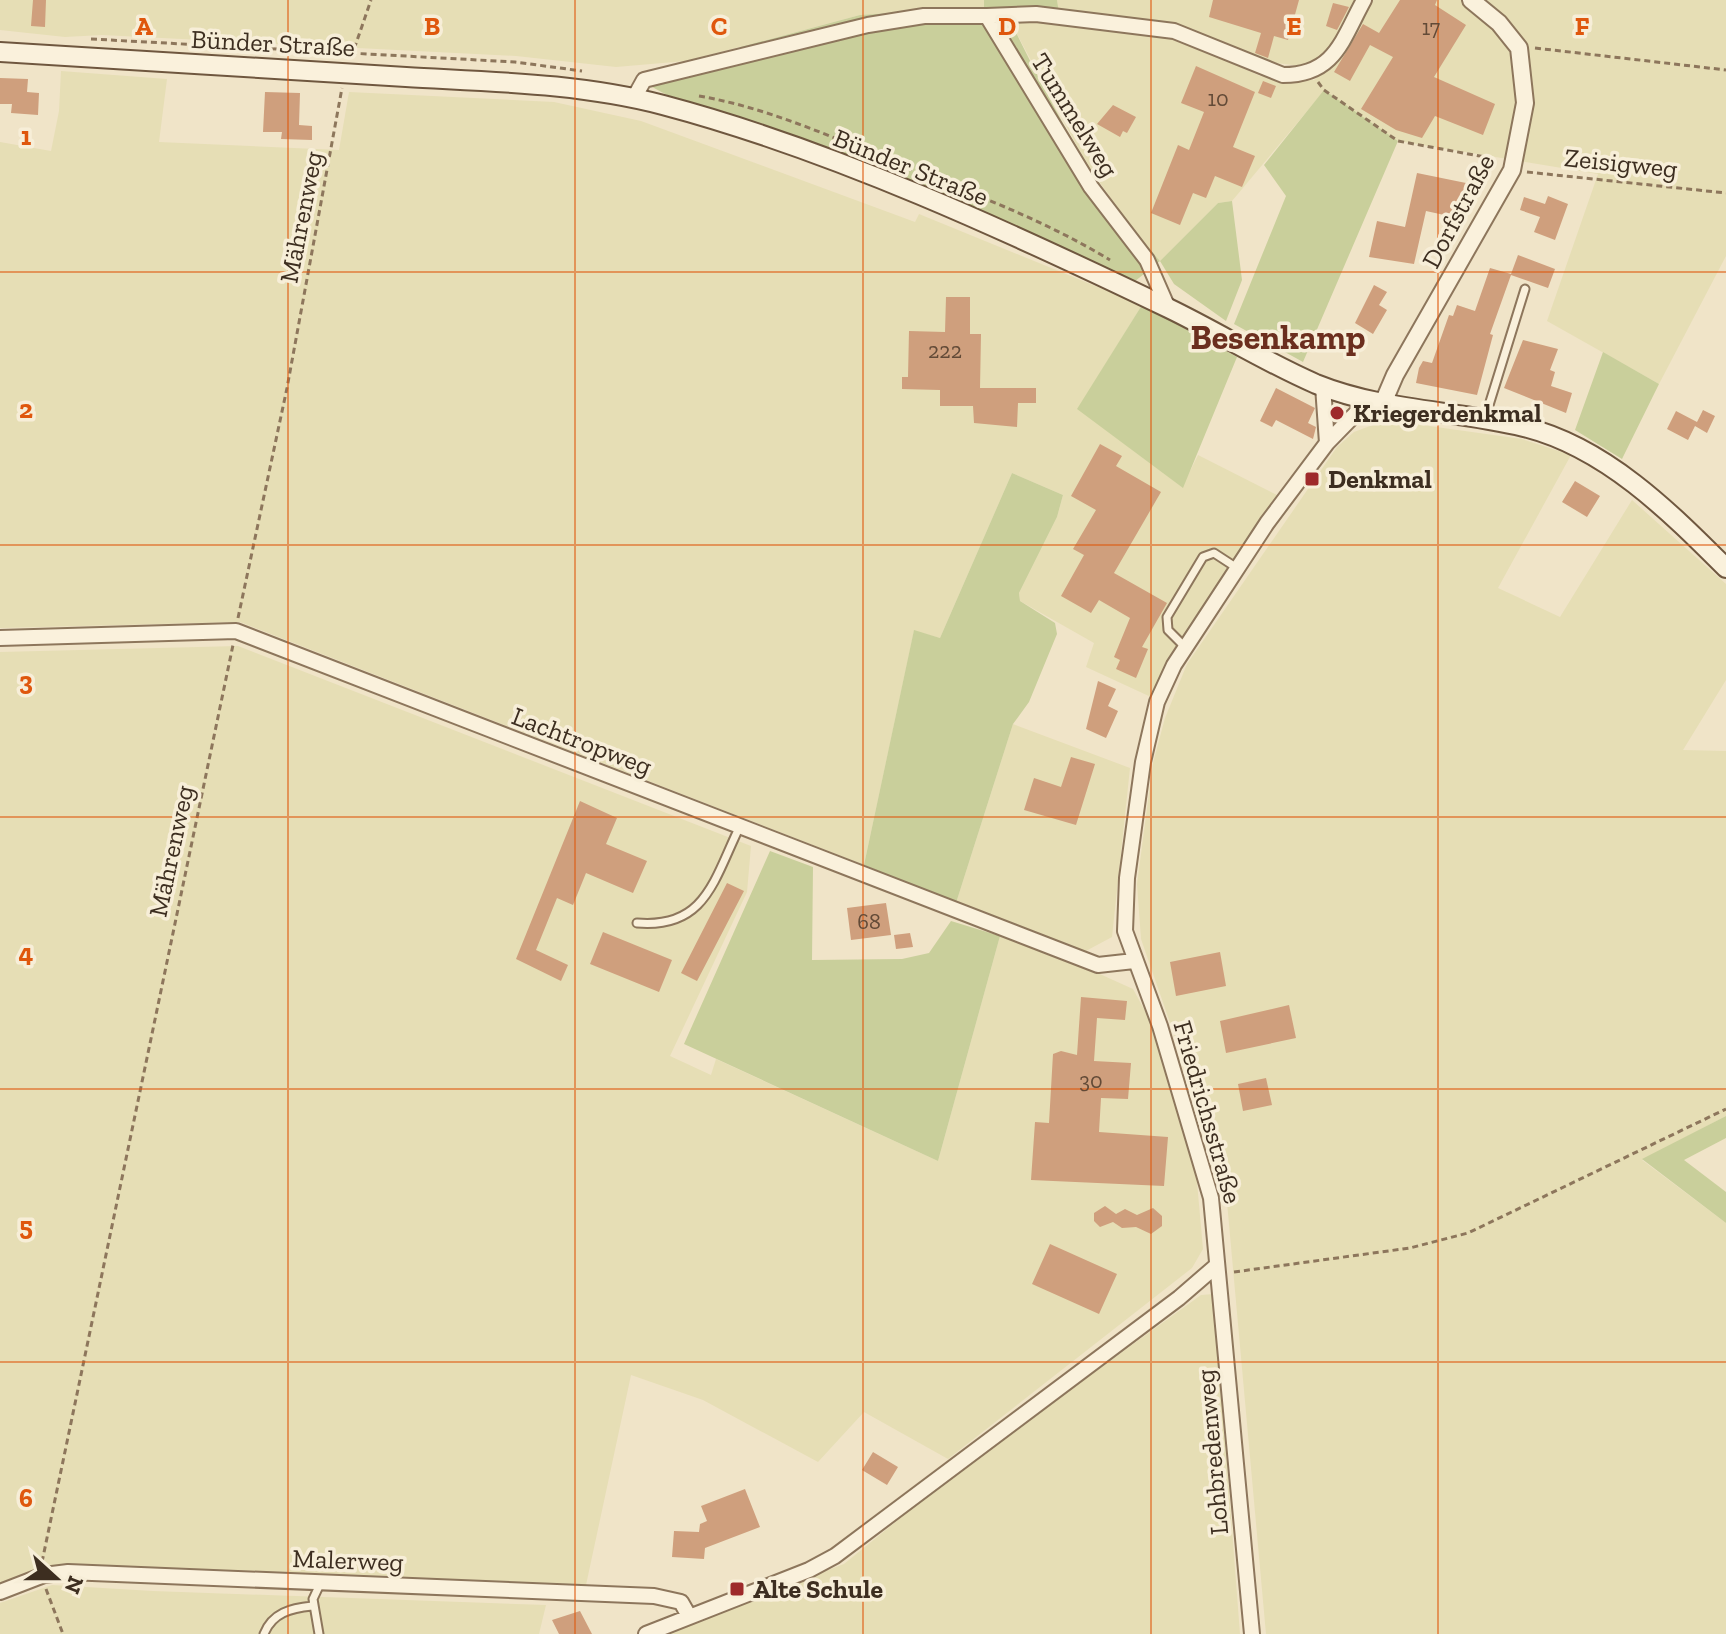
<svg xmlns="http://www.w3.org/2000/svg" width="1726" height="1634" font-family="'Zilla Slab',serif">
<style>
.farmland{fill:#e6deb5}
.green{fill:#c9cf9b}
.building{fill:#cf9f7d}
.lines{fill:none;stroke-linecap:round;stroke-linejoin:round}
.service-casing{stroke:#8d765c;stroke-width:11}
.minor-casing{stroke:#8d765c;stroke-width:18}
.tertiary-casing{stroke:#8d765c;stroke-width:20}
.secondary-casing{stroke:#6f573f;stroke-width:22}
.path{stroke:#8d765c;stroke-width:3;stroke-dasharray:6 4;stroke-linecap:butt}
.service{stroke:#faf1dc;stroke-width:7}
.minor{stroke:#faf1dc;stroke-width:14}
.tertiary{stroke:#faf1dc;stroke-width:16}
.secondary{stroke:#faf1dc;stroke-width:18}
.grid{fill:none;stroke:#df570d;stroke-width:2;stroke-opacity:0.55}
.poi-dot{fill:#9e2a2b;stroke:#f7eed8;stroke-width:3}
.labels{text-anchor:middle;stroke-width:7;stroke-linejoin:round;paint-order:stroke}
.number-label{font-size:22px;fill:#624a37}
.street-label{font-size:26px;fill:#3d2e20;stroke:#f7eed8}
.poi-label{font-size:26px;font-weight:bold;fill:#3d2e20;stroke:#f7eed8;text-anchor:start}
.district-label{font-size:34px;font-weight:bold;fill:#6b2e1e;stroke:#f7eed8}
.grid-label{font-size:26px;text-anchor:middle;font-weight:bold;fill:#df570d;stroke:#f7eed8;stroke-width:7;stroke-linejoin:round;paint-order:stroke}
</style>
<rect width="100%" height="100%" fill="#f0e4c8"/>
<path class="farmland" d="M 0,0 L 984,0 L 984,7 L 860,15 L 686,61 L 616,67 L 516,56 L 102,35 L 65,37 L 0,30 Z
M 1057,0 L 1356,0 L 1333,44 L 1321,60 L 1310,67 L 1267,62 L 1238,50 L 1059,13 Z
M 1369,0 L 1726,0 L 1726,256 L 1659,384 L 1547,321 L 1598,174 L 1398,141 L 1324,91 L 1232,201 L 1218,203 L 1160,261 L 1141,241 L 1086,163 L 1010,21 L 1049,22 L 1179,39 L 1260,76 L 1314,80 L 1333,64 Z
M 61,71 L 167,79 L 159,142 L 339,150 L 349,92 L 554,102 L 641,121 L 915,222 L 919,214 L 1142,305 L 1078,409 L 1182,487 L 1198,455 L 1277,495 L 1168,658 L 1151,697 L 1086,667 L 1094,643 L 1020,601 L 1019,593 L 1057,517 L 1063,495 L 1012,473 L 940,638 L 914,631 L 864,865 L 240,622 L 0,628 L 0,142 L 51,151 L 59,111 Z
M 1386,420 L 1522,439 L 1571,455 L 1498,588 L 1560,617 L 1632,500 L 1726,584 L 1726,680 L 1683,750 L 1726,751 L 1726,1116 L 1642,1160 L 1726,1223 L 1726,1634 L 1266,1634 L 1227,1202 L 1219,1164 L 1141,939 L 1137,884 L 1153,763 L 1165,718 L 1187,664 L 1337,447 L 1354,432 Z
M 238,646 L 751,846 L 747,892 L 670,1056 L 711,1075 L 716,1059 L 938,1161 L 1000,936 L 1071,961 L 1133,989 L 1156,1031 L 1195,1160 L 1203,1249 L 1192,1268 L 948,1459 L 864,1412 L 818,1462 L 703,1400 L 631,1375 L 586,1585 L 42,1569 L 0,1587 L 0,652 Z
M 1013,724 L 1130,768 L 1112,937 L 1084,952 L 956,903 Z
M 1214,1294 L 1240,1634 L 667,1634 L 691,1621 L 844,1564 L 963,1467 L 1201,1295 Z
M 52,1585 L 153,1591 L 546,1605 L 539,1634 L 0,1634 L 0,1603 Z"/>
<path class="green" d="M 984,0 L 1057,0 L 1059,13 L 1024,7 L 1004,8 C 1047,96 1093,189 1160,261 L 1218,203 L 1232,201 L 1242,280 L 1226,321 L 1174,284 L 1160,261 L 1134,282 C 1024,232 914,185 802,141 C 751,122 693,112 647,84 L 744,57 L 740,47 L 860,15 L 984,7 Z
M 1324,90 L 1398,141 L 1303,362 L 1234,324 L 1286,196 L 1264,165 Z
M 1142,305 L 1237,357 L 1183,488 L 1077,409 Z
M 1603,352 L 1659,384 L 1622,459 L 1575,430 Z
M 1012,473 L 1063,495 L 1057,517 L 1019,593 L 1020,601 L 1055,623 L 1057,634 L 1029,702 L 1013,724 L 956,903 L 864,865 L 914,630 L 940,638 Z
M 770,851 L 813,867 L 812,960 L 902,959 L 929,953 L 951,921 L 1000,936 L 938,1161 L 684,1044 Z
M 1726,1116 L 1726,1138 L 1684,1160 L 1726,1192 L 1726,1223 L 1642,1159 Z"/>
<path class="building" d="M 33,0 L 46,0 L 45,27 L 31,26 Z
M 1213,0 L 1299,0 L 1288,40 L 1274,36 L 1268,58 L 1255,53 L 1261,33 L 1209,17 Z
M 1400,0 L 1437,0 L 1435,5 L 1466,25 L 1434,77 L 1495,104 L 1483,135 L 1435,116 L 1422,138 L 1396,130 L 1361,109 L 1393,57 L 1370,45 L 1350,81 L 1334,72 L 1363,24 L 1379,33 Z
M 1333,3 L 1349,7 L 1337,30 L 1326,26 Z
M 1196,66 L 1255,92 L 1233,147 L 1255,156 L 1242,187 L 1215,176 L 1206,198 L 1193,193 L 1180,225 L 1151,213 L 1178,145 L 1189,150 L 1204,112 L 1181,103 Z
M 0,78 L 28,79 L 27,92 L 39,93 L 38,115 L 11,113 L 12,104 L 0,104 Z
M 1263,81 L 1276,86 L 1271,98 L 1258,93 Z
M 265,92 L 300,93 L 299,125 L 312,126 L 312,140 L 281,139 L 282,132 L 263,132 Z
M 1113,105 L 1136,117 L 1127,133 L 1123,131 L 1120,137 L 1097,124 Z
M 1417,173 L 1466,183 L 1458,218 L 1426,211 L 1414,264 L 1369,257 L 1377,221 L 1405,227 Z
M 1548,196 L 1568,204 L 1555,240 L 1534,232 L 1540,217 L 1520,210 L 1524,197 L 1545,204 Z
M 1518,255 L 1555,269 L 1548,288 L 1511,275 L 1490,334 L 1493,335 L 1477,395 L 1416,383 L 1419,368 L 1423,361 L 1432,363 L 1449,315 L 1453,316 L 1457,305 L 1475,311 L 1490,268 L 1511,274 Z
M 1374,285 L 1387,292 L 1379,305 L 1387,310 L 1373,334 L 1355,323 Z
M 946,297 L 970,297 L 970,334 L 981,334 L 980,388 L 1036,388 L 1036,403 L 1018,403 L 1017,427 L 974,423 L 973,406 L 940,406 L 940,390 L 902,389 L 902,377 L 908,377 L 909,331 L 945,332 Z
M 1523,340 L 1558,349 L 1550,370 L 1555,372 L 1551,386 L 1572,393 L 1566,413 L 1504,388 Z
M 1276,388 L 1315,408 L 1308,423 L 1316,427 L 1313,439 L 1276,420 L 1272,427 L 1260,421 Z
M 1703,410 L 1715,416 L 1707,433 L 1695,426 L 1688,440 L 1667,429 L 1676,411 L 1697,422 Z
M 1100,444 L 1122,456 L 1116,466 L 1161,492 L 1114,573 L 1167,603 L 1142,647 L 1148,649 L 1136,678 L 1116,669 L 1120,660 L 1114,657 L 1130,618 L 1099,600 L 1091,613 L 1061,596 L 1084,555 L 1073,549 L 1096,510 L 1071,496 Z
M 1575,481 L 1600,496 L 1587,517 L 1562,502 Z
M 1098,681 L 1116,689 L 1108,706 L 1118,711 L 1106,738 L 1086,729 Z
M 1071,757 L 1095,764 L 1076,825 L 1024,810 L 1034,778 L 1061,787 Z
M 580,801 L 617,818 L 606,844 L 647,861 L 633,893 L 586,873 L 573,905 L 557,898 L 536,950 L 568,965 L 561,981 L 516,959 Z
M 727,883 L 744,891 L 697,981 L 681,973 Z
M 886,903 L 891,935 L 851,940 L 847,908 Z
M 603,932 L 672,960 L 659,992 L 590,964 Z
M 910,933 L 913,947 L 896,949 L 894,935 Z
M 1220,952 L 1226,986 L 1176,996 L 1170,962 Z
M 1081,997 L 1127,1001 L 1125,1020 L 1097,1018 L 1094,1061 L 1131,1063 L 1128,1099 L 1101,1098 L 1099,1132 L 1168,1137 L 1164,1186 L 1031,1180 L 1035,1122 L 1049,1123 L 1053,1054 L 1061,1051 L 1077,1055 Z
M 1289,1005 L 1296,1038 L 1226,1053 L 1220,1021 Z
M 1266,1078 L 1272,1105 L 1243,1111 L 1238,1084 Z
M 1105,1206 L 1116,1214 L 1125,1209 L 1137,1215 L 1153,1208 L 1162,1216 L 1162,1226 L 1151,1234 L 1136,1227 L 1122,1228 L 1113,1222 L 1100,1227 L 1094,1221 L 1094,1213 Z
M 1050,1244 L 1117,1274 L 1099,1314 L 1032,1284 Z
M 873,1452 L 898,1467 L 887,1485 L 862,1470 Z
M 745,1489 L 760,1527 L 705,1548 L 704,1559 L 672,1557 L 674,1531 L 699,1532 L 700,1524 L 707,1521 L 701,1506 Z
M 580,1611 L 592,1634 L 559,1634 L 552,1620 Z"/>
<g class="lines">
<g class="service-casing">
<path id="service" d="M 1485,418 L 1525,289
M 1185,647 L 1168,630 L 1167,617 L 1203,557 L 1214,553 L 1237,568
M 637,923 C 706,929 714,879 740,826
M 264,1634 C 272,1613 291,1608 312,1606
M 319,1634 L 313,1599 L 321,1582"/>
</g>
<g class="minor-casing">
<path id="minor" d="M 987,16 L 1036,14 L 1174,31 L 1283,75 C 1335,75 1342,40 1364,0
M 634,98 L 644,80 L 868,25 L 924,16 L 987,16 L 1091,187 L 1147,260 L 1168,308
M 1323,386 L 1327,443
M 0,638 L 236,631 L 1098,965 L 1134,961
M 0,1592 L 44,1575 L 68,1572 L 654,1596 L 681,1602 L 689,1616
M 646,1634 L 809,1570 L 835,1556 L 1179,1298 L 1216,1266
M 1252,1634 L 1211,1198 L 1160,1026 L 1125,931 L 1127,878 L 1143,762 L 1157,702 L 1174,665 L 1267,523 L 1327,443 L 1368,401"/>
</g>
<g class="tertiary-casing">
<path id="tertiary" d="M 1383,403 L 1395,375 L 1512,170 L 1525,103 L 1519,48 L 1499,23 L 1471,0"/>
</g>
<g class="secondary-casing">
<path id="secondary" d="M 0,52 C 135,61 271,68 406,77 C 492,82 579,83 663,105 C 833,150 1010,232 1168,308 C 1218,332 1265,362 1316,384 C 1383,411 1455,410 1524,427 C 1605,447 1669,511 1726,568"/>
</g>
<path class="path" d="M 91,39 L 515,62 L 582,71
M 1535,48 L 1726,70
M 351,58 L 371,0
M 1318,82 L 1324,90 L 1398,141 L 1496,159
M 699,96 C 769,108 834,138 900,165 C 972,193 1044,220 1110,260
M 1527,172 L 1726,193
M 238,618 L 287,388 L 342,88
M 1234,1272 L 1410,1248 L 1468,1233 L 1726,1109
M 42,1562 L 233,645
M 46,1589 L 63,1634"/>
<use href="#service" class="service"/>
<use href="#minor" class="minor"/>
<use href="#tertiary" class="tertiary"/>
<use href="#secondary" class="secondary"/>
</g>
<path class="grid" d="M 288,0 L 288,1634M 575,0 L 575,1634M 863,0 L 863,1634M 1151,0 L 1151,1634M 1438,0 L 1438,1634M 0,272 L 1726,272M 0,545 L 1726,545M 0,817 L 1726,817M 0,1089 L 1726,1089M 0,1362 L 1726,1362"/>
<g class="poi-dot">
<circle cx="1337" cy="413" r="8"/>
<rect x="1304" y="471" width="16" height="16" rx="4"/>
<rect x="729" y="1581" width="16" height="16" rx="4"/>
</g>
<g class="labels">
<g class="number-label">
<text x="1431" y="35">17</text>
<text x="1218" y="106">10</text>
<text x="945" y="358">222</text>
<text x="869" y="929">68</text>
<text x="1091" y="1088">30</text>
</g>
<g class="street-label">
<text transform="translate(273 43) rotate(3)" y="9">Bünder Straße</text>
<text transform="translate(1075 115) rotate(58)" y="9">Tummelweg</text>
<text transform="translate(1621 163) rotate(6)" y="9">Zeisigweg</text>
<text transform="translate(911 167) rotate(22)" y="9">Bünder Straße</text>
<text transform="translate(1458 211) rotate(-62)" y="9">Dorfstraße</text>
<text transform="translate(301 217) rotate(-79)" y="9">Mährenweg</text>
<text transform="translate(582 741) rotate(21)" y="9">Lachtropweg</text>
<text transform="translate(171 851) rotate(-78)" y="9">Mährenweg</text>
<text transform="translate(1208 1112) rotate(74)" y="9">Friedrichsstraße</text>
<text transform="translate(1212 1452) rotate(-95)" y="9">Lohbredenweg</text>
<text transform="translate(348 1560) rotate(2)" y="9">Malerweg</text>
</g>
<g class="poi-label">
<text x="1353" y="422">Kriegerdenkmal</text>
<text x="1328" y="488">Denkmal</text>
<text x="753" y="1598">Alte Schule</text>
</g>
<g class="district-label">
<text x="1278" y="349">Besenkamp</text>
</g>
</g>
<g class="grid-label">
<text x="144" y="35">A</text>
<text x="432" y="35">B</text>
<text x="719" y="35">C</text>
<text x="1007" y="35">D</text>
<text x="1294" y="35">E</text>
<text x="1582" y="35">F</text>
<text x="26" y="145">1</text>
<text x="26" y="418">2</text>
<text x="26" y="690">3</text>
<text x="26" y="962">4</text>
<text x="26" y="1235">5</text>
<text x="26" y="1507">6</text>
</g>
<g transform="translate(56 1578) rotate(111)" stroke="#f7eed8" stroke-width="6" paint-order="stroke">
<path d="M0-6L14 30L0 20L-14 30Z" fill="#3d2e20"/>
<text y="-12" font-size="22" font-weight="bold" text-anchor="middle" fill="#3d2e20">N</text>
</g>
</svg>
